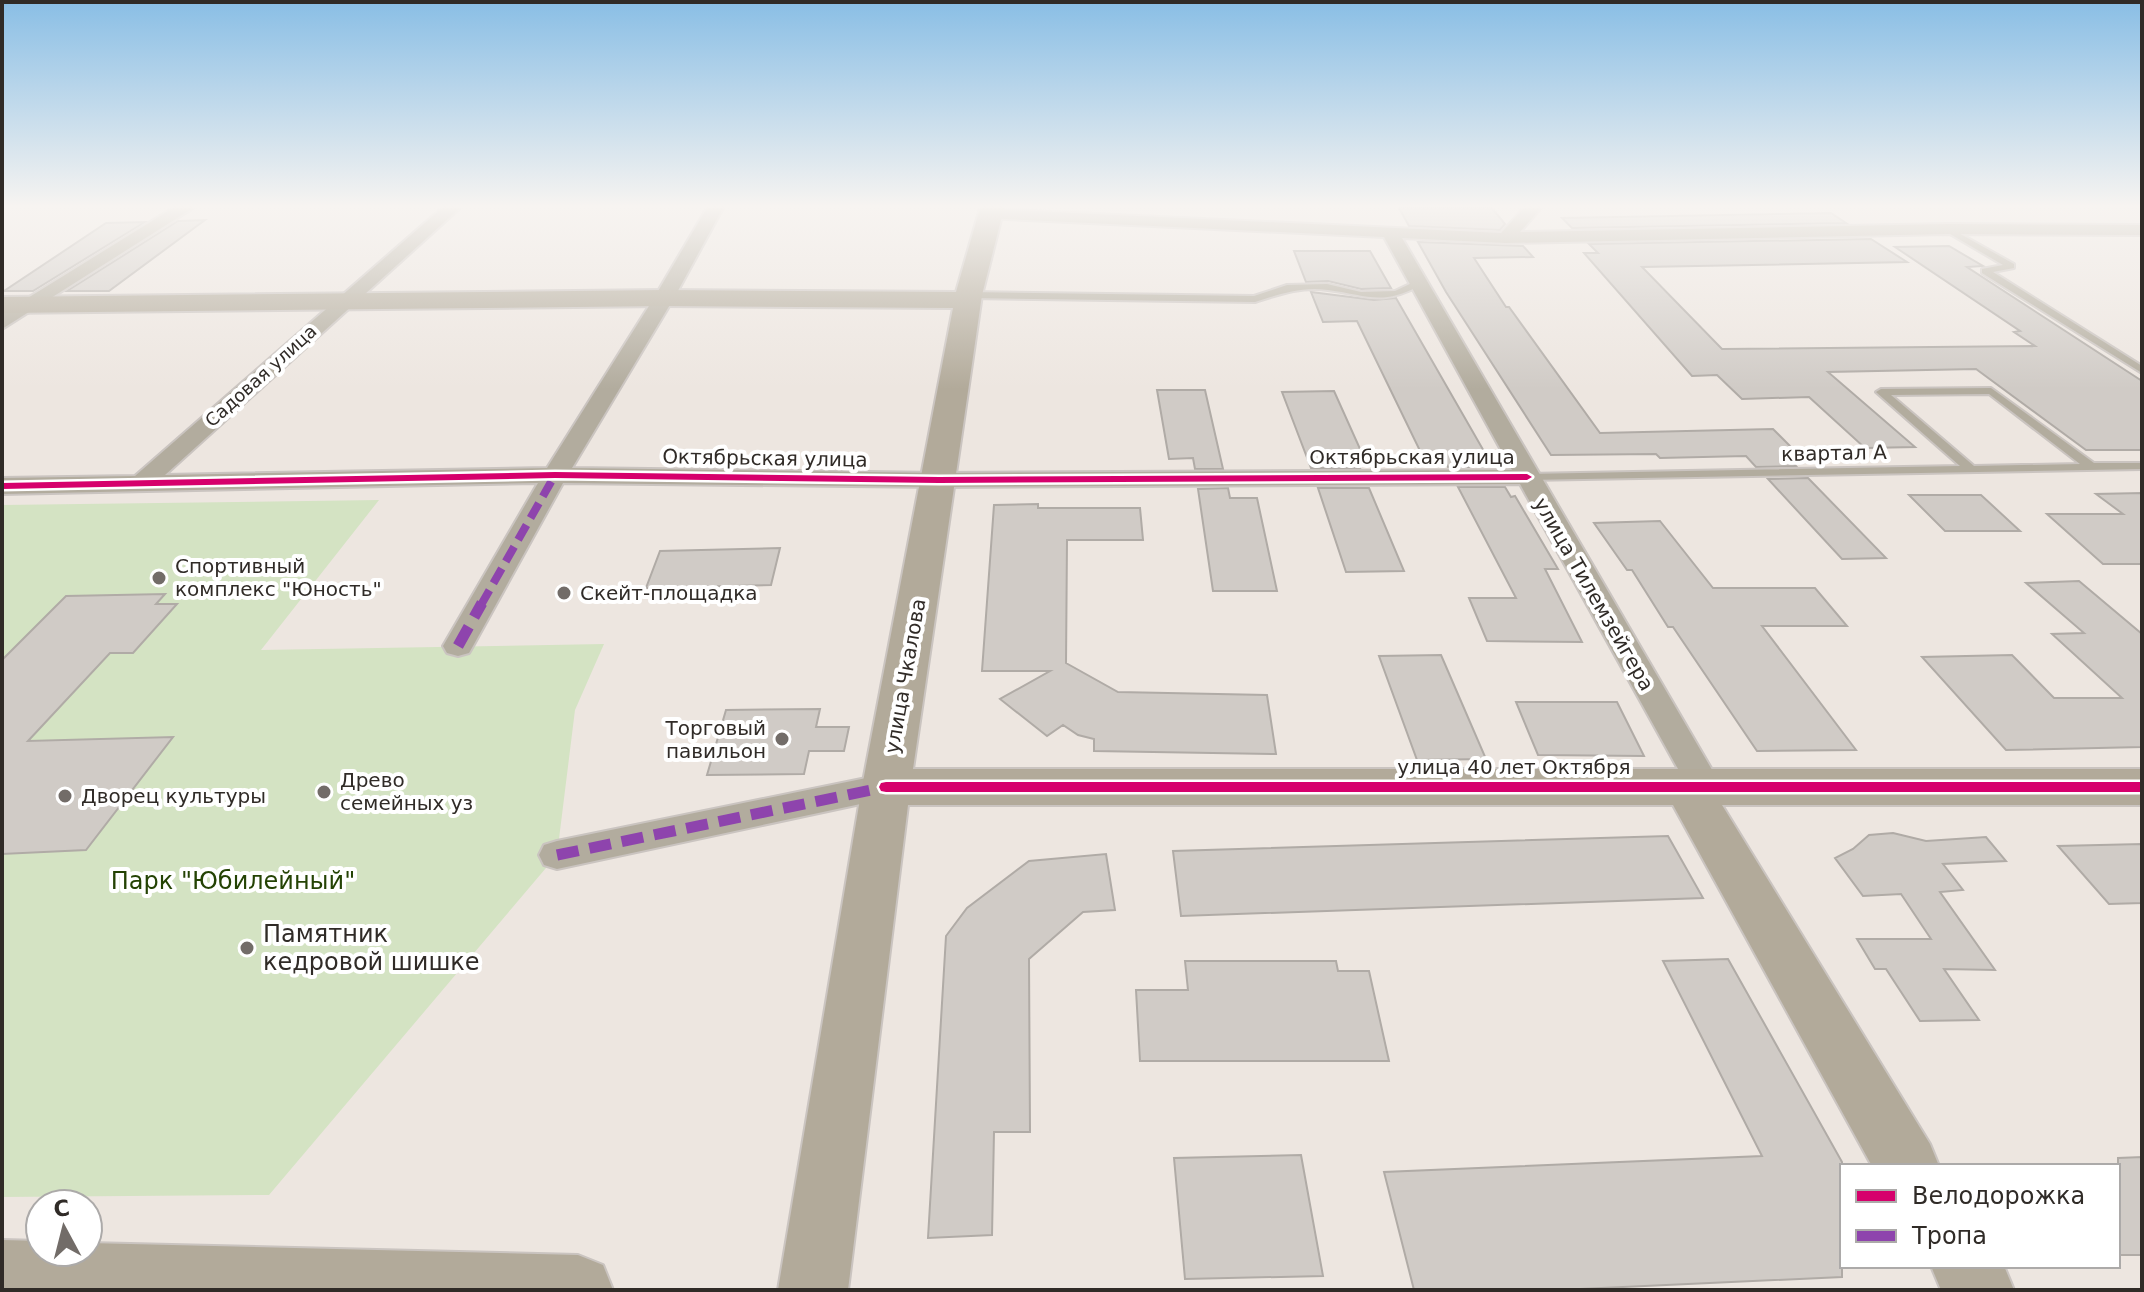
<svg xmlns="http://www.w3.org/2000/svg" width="2144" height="1292" font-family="'DejaVu Sans',sans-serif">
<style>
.green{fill:#d4e3c3}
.building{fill:#d0cbc6;stroke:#b0aba6;stroke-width:2}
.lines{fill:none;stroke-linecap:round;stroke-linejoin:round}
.lane-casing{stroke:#cac4c0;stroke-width:4}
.street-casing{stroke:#cac4c0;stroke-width:4}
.secondary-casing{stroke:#cac4c0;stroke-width:4}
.lane{fill:#b2ac9e;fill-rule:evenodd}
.street{fill:#b2ac9e;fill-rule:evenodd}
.secondary{fill:#b2aa9a;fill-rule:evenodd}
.quiet-far1{stroke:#8e44ad;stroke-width:8;stroke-dasharray:17 8;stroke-linecap:butt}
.quiet{stroke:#8e44ad;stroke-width:11;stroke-dasharray:22 11;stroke-linecap:butt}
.cycleway-casing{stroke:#fff;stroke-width:5}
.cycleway{fill:#d6006c;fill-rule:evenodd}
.poi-dot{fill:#726c68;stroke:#fff;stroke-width:3}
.labels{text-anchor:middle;stroke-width:8;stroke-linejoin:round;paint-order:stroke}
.far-street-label{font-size:18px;fill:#302b27;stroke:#fff}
.street-label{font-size:20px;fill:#302b27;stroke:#fff}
.poi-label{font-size:20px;fill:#302b27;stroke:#fff;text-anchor:start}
.near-park-label{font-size:24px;fill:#244304;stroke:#fff}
.near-poi-label{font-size:24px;fill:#302b27;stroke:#fff;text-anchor:start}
</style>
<rect width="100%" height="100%" fill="#ede6e0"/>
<path class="green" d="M 379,500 L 261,650 L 604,644 L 575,710 L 557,855 L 269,1195 L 2,1197 L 2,505 Z"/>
<path class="building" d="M 1399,208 L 1492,208 L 1505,224 L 1500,230 L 1409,226 Z
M 1831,213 L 1846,223 L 1572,228 L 1562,218 Z
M 205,220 L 109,291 L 67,291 L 178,221 Z
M 145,222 L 33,291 L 4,291 L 106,223 Z
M 1871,239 L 1907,262 L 1642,267 L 1722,349 L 2035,346 L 2014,332 L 2020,331 L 1895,247 L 1949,246 L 1983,266 L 1967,267 L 2142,381 L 2142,450 L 2086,450 L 1976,369 L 1828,372 L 1915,447 L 1865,448 L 1809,397 L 1742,399 L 1717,375 L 1692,376 L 1584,253 L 1598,253 L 1589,244 Z
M 1418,242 L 1523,246 L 1533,257 L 1474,258 L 1506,307 L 1509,307 L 1600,433 L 1773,429 L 1799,455 L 1786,455 L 1796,466 L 1756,467 L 1746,456 L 1660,458 L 1656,454 L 1551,455 L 1446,292 Z
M 1294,251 L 1370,251 L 1391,288 L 1361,289 L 1328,281 L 1306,282 Z
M 1311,292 L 1374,300 L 1396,298 L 1493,467 L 1448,467 L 1442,457 L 1423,457 L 1357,321 L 1323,322 Z
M 1157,390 L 1205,390 L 1223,469 L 1195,469 L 1193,458 L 1169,459 Z
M 1334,391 L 1365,460 L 1357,460 L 1360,468 L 1311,468 L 1282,392 Z
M 1808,478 L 1886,558 L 1842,559 L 1768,479 Z
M 1458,487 L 1505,487 L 1511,497 L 1515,496 L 1558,569 L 1545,569 L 1582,642 L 1487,641 L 1469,598 L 1516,598 Z
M 1228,488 L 1230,498 L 1257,498 L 1277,591 L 1213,591 L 1198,489 Z
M 1318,488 L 1369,488 L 1404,571 L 1346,572 Z
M 2142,493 L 2142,564 L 2103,564 L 2047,514 L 2123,514 L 2096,494 Z
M 1909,495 L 1981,495 L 2020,531 L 1945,531 Z
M 1038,504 L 1038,508 L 1140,508 L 1143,540 L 1067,540 L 1066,663 L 1118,692 L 1267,695 L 1276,754 L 1094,751 L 1094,739 L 1078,735 L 1063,725 L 1047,736 L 1000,699 L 1050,671 L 982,671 L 994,505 Z
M 1660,521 L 1713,588 L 1815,588 L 1847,626 L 1762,626 L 1856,750 L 1757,751 L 1673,627 L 1668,627 L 1632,570 L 1627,570 L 1594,523 Z
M 780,548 L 771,585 L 646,588 L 660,551 Z
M 2079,581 L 2142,634 L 2142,747 L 2006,750 L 1922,657 L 2012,655 L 2054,698 L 2122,698 L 2052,634 L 2084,633 L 2026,583 Z
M 165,594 L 156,604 L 177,604 L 133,653 L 110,653 L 28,741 L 173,737 L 86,850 L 2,854 L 2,660 L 66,596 Z
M 1441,655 L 1486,759 L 1417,760 L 1379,656 Z
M 1516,702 L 1617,702 L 1644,756 L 1538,755 Z
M 820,709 L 816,727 L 849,727 L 844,751 L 809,751 L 804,774 L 707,775 L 726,710 Z
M 1893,833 L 1926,841 L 1986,837 L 2006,861 L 1943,864 L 1963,890 L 1940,892 L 1995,970 L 1944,969 L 1979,1020 L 1920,1021 L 1886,969 L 1875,969 L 1857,939 L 1931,939 L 1901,894 L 1863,896 L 1835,858 L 1853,849 L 1869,835 Z
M 1668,836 L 1703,898 L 1181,916 L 1173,851 Z
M 2142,844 L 2142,903 L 2109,904 L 2058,846 Z
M 1106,854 L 1115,910 L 1083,912 L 1029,959 L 1030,1132 L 994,1132 L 992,1235 L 928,1238 L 946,936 L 967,908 L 1029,861 Z
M 1728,959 L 1842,1162 L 1842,1277 L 1558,1290 L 1414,1290 L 1384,1172 L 1762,1156 L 1663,961 Z
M 1185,961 L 1336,961 L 1338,971 L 1369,971 L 1389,1061 L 1140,1061 L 1136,990 L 1188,990 Z
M 1301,1155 L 1323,1276 L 1185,1279 L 1174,1158 Z
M 2142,1157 L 2142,1255 L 2118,1255 L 2118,1158 Z"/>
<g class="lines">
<g class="lane-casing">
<path id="lane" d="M 1948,227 L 2014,264 L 2014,268 L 1993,272 L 2142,366 L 2142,373 L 1982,273 L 1982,269 L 2003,265 L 1945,231 L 1944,229 Z
M 1416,281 L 1420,284 L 1419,286 C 1381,306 1367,295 1328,290 C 1302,286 1280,294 1255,302 L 969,298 L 965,295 L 969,292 L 1254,296 L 1287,285 L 1327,284 L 1361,292 L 1395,291 Z
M 1991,388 L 2094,463 L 2142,463 L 2142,469 L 1527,480 L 1521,477 L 1527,474 L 1960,466 L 1876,392 L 1881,389 ZM 1989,394 L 2080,464 L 1974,466 L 1891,395 Z"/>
</g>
<g class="street-casing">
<path id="street" d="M 173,208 L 193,208 L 2,329 L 2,314 Z
M 442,208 L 460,208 L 165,475 L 547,468 L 654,298 L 707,208 L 723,208 L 674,298 L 572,468 L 939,473 L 1512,470 L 1384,237 L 986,218 L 984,214 L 992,209 L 1501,233 L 1524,208 L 1541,208 L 1520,232 L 1948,224 L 2142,225 L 2142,235 L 1948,234 L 1506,243 L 1402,238 L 1722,787 L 1717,796 L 1705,800 L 1693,796 L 1520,484 L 939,487 L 563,483 L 473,646 L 469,653 L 458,656 L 447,653 L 443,646 L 538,483 L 2,494 L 2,478 L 135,476 Z
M 886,774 L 898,778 L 903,787 L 898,796 L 557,869 L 544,865 L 539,855 L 544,845 L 557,841 Z"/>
</g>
<g class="secondary-casing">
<path id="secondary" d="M 980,208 L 1004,208 L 982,295 L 913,769 L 2142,769 L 2142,805 L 1722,805 L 1930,1144 L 1939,1166 L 1872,1166 L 1673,805 L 908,805 L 848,1290 L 778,1290 L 862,787 L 953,308 L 664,306 L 2,313 L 2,297 L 664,290 L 956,292 Z
M 2,1240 L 40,1241 L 40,1252 L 88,1252 L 88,1243 L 578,1255 L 603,1265 L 613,1290 L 2,1290 Z
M 1931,1266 L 2004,1266 L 2014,1290 L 1941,1290 Z"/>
</g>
<use href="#lane" class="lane"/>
<use href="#street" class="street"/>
<use href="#secondary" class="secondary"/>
<path class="quiet-far1" d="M 481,605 L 555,475"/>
<path class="quiet" d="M 458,646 L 482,603
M 557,855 L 886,787"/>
<g class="cycleway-casing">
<path id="cycleway" d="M 555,472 L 939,477 L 1527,474 L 1532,477 L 1527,480 L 939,483 L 555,478 L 2,489 L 2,483 Z
M 886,782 L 2142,782 L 2142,792 L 886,792 L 881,791 L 879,787 L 881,783 Z"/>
</g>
<use href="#cycleway" class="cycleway"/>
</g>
<linearGradient id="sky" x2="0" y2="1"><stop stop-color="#89bee5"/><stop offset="0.53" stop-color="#f7f4f1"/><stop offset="1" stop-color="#f7f4f1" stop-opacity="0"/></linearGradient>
<rect width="2144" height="389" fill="url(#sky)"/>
<g class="poi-dot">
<circle cx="159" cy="578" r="8"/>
<circle cx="564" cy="593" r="8"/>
<circle cx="782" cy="739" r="8"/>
<circle cx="324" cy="792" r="8"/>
<circle cx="65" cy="796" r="8"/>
<circle cx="247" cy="948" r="8"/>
</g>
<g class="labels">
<g class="far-street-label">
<text transform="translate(261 376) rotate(-42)" y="6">Садовая улица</text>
</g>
<g class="street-label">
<text transform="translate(1834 453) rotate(-1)" y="7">квартал А</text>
<text x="1412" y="464">Октябрьская улица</text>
<text transform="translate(765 458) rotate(1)" y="7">Октябрьская улица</text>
<text transform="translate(1594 594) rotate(60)" y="7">улица Тилемзейгера</text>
<text transform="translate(905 676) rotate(-80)" y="7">улица Чкалова</text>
<text x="1514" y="774">улица 40 лет Октября</text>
</g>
<g class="poi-label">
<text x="175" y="573">Спортивный<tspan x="175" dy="23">комплекс "Юность"</tspan></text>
<text x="580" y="600">Скейт-площадка</text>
<text x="766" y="735" text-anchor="end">Торговый<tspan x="766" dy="23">павильон</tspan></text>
<text x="340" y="787">Древо<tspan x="340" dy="23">семейных уз</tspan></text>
<text x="81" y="803">Дворец культуры</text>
</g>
<g class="near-park-label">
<text x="233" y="889">Парк "Юбилейный"</text>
</g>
<g class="near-poi-label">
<text x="263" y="942">Памятник<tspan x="263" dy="28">кедровой шишке</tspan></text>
</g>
</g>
<rect width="2144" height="1292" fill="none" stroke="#302b27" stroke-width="8"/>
<rect x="1840" y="1164" width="280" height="104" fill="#ffffff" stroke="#acaaa9" stroke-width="2"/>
<rect x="1856" y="1190" width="40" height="12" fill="#d6006c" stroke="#acaaa9" stroke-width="2"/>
<text x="1912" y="1204" font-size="24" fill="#302b27">Велодорожка</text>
<rect x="1856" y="1230" width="40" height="12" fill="#8e44ad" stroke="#acaaa9" stroke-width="2"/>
<text x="1912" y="1244" font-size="24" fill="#302b27">Тропа</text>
<g transform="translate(64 1228) rotate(353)"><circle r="38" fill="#ffffff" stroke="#acaaa9" stroke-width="2"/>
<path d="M0-6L14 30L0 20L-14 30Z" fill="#726c68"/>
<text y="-12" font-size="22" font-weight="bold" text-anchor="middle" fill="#302b27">С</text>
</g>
</svg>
